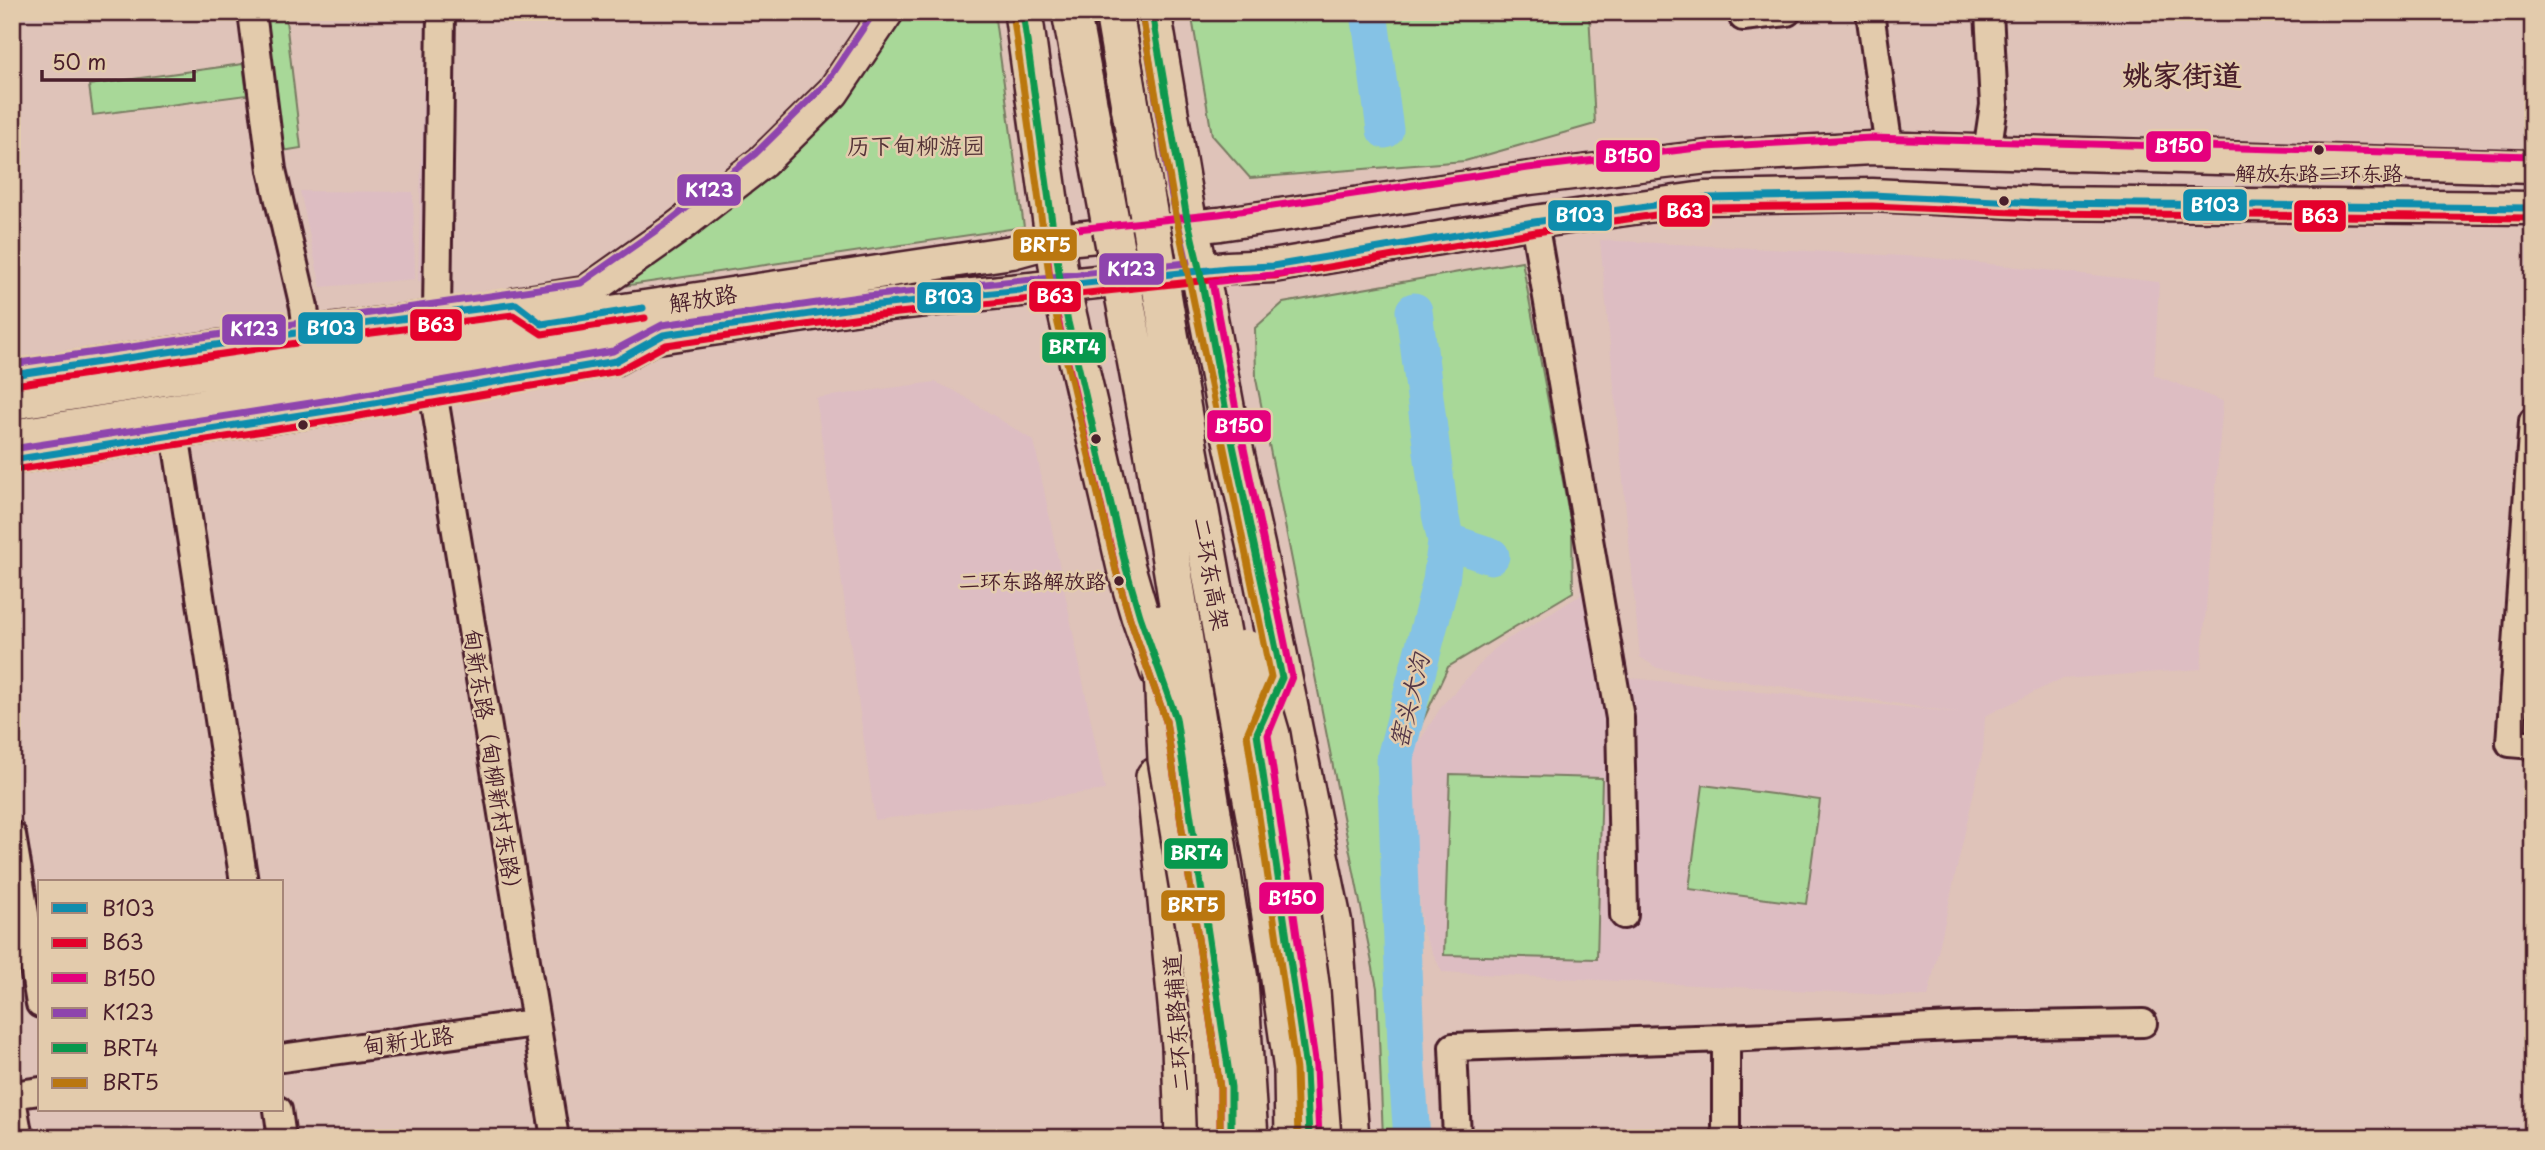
<svg xmlns="http://www.w3.org/2000/svg" width="2545" height="1150" font-family="'Playpen Sans','LXGW WenKai TC',sans-serif">
<style>
.built{fill:#ddbdc2}
.green{fill:#a8d898;stroke:#797c62;stroke-width:2}
.lines{fill:none;stroke-linecap:round;stroke-linejoin:round}
.river{stroke:#85c2e5;stroke-width:37}
.minor-casing{stroke:#4a1f2b;stroke-width:32}
.major-casing{stroke:#4a1f2b;stroke-width:37}
.highway-casing{stroke:#4a1f2b;stroke-width:42}
.minor{stroke:#e3cbac;stroke-width:26}
.major{stroke:#e3cbac;stroke-width:32}
.highway{stroke:#e3cbac;stroke-width:37}
.highway-bridge-casing{stroke:#4a1f2b;stroke-width:42;stroke-linecap:butt}
.highway-bridge{stroke:#e3cbac;stroke-width:37}
.bus-1-casing{stroke:#e3cbac;stroke-width:12}
.bus-2-casing{stroke:#e3cbac;stroke-width:12}
.bus-3-casing{stroke:#e3cbac;stroke-width:12}
.bus-4-casing{stroke:#e3cbac;stroke-width:12}
.bus-5-casing{stroke:#e3cbac;stroke-width:12}
.bus-6-casing{stroke:#e3cbac;stroke-width:12}
.bus-1{stroke:#0f8dad;stroke-width:7}
.bus-2{stroke:#e4002b;stroke-width:7}
.bus-3{stroke:#e5007d;stroke-width:7}
.bus-4{stroke:#8e44ad;stroke-width:7}
.bus-5{stroke:#07984d;stroke-width:7}
.bus-6{stroke:#ba770f;stroke-width:7}
.bus-dot{fill:#4a1f2b;stroke:#e3cbac;stroke-width:2.5}
.labels{text-anchor:middle;stroke-width:5;stroke-linejoin:round;paint-order:stroke}
.bus-label{font-size:21px;fill:#4a1f2b;stroke:#e3cbac}
.park-label{font-size:23px;fill:#533236;stroke:#e3cbac}
.street-label{font-size:23px;fill:#4a1f2b;stroke:#e3cbac}
.water-label{font-size:24px;font-style:italic;fill:#533747;stroke:#e3cbac}
.district-label{font-size:30px;font-weight:bold;fill:#4a1f2b;stroke:#e3cbac}
.line-badge{stroke:#e3cbac;stroke-width:2.5}
.badge-label{font-size:19px;text-anchor:middle;font-weight:bold;fill:#fff}
</style>
<rect width="100%" height="100%" fill="#dfc3b9"/>
<filter id="ink" filterUnits="userSpaceOnUse"><feTurbulence type="fractalNoise" baseFrequency=".0143" numOctaves="2"/><feDisplacementMap in="SourceGraphic" scale="14" xChannelSelector="R" yChannelSelector="G"/><feConvolveMatrix kernelMatrix="1 2 1 2 8 2 1 2 1" color-interpolation-filters="sRGB"/></filter>
<g filter="url(#ink)">
<path class="built" d="M 425,12 L 438,12 L 431,283 L 418,281 Z
M 300,191 L 413,192 L 415,279 L 321,287 Z
M 1600,240 L 1923,257 L 2159,282 L 2154,375 L 2223,401 L 2201,669 L 2061,679 L 1985,716 L 1983,751 L 1928,997 L 1442,972 L 1422,931 L 1409,758 L 1443,704 L 1498,645 L 1581,595 L 1577,532 L 1530,261 L 1555,258 L 1621,651 L 1631,678 L 1960,713 L 1657,668 L 1640,657 Z
M 935,382 L 955,391 L 1034,441 L 1105,790 L 875,820 L 816,398 Z
M 2533,1126 L 2533,1138 L 2385,1138 L 2389,1131 Z"/>
<path class="green" d="M 260,12 L 285,12 L 301,148 L 276,152 Z
M 892,12 L 994,12 L 1024,227 L 603,289 L 678,230 Z
M 1191,12 L 1589,12 L 1595,124 L 1465,161 L 1250,178 L 1212,135 Z
M 243,64 L 247,95 L 93,115 L 89,85 Z
M 1522,261 L 1572,530 L 1573,592 L 1448,667 L 1406,757 L 1384,758 L 1422,1138 L 1383,1138 L 1377,988 L 1256,379 L 1255,328 L 1283,303 Z
M 1450,774 L 1602,778 L 1597,959 L 1444,955 Z
M 1703,785 L 1820,800 L 1806,904 L 1689,889 Z"/>
<g class="lines">
<path class="river" d="M 1369,12 L 1385,130
M 1446,541 L 1491,556
M 1412,1138 L 1407,1072 L 1395,758 L 1441,581 L 1446,541 L 1440,514 L 1414,311"/>
<g class="minor-casing">
<path id="minor" d="M 252,12 L 272,170 L 304,307 L 307,331
M 1742,12 L 1743,17 L 1787,12
M 1870,12 L 1889,149
M 1987,152 L 1994,105 L 1989,12
M 1534,222 L 1620,718 L 1624,915
M 437,314 L 441,12
M 12,375 L 316,330 L 516,304
M 433,391 L 555,1138
M 2533,421 L 2510,743 L 2533,745
M 175,433 L 244,882
M 12,460 L 345,408 L 433,391 L 616,361 L 652,341
M 12,835 L 40,1004
M 1726,1038 L 1973,1026 L 2143,1023
M 282,1058 L 534,1023
M 12,1095 L 40,1091
M 12,1099 L 19,1138
M 278,1110 L 282,1138
M 1457,1138 L 1453,1047 L 1726,1038 L 1726,1138"/>
</g>
<g class="major-casing">
<path id="major" d="M 516,304 L 585,293 L 677,228 L 762,162 L 833,92 L 887,12
M 12,403 C 345,350 679,303 1012,252 L 1056,240 L 1220,224 L 1530,178 L 1707,157 L 1872,148 L 2533,167
M 12,436 L 339,384 L 860,307 L 1228,268 L 1273,266 L 1534,222 L 1704,198 L 1872,195 L 2038,203 L 2533,208"/>
</g>
<g class="highway-casing">
<path id="highway" d="M 1023,12 L 1061,287 L 1126,568 L 1140,616 L 1159,671
M 1152,12 L 1186,213 L 1200,272 L 1227,417 L 1261,570 L 1333,924 L 1350,1138
M 1155,777 L 1181,1046 L 1184,1138"/>
</g>
<use href="#minor" class="minor"/>
<use href="#major" class="major"/>
<use href="#highway" class="highway"/>
<g class="highway-bridge-casing">
<path id="highway-bridge" d="M 1071,12 L 1154,455 L 1239,980 L 1249,1138
M 1114,12 L 1189,451 L 1263,860 L 1293,1070 L 1294,1138
M 1161,624 L 1167,759 L 1212,1026 L 1216,1138
M 1246,649 L 1271,735 L 1299,901 L 1311,991 L 1322,1138"/>
</g>
<use href="#highway-bridge" class="highway-bridge"/>
<g class="bus-1-casing">
<path id="bus-1" d="M 12,375 L 316,330 L 516,304 L 542,324 L 643,308
M 12,460 L 345,408 L 616,361 L 663,335 L 860,307 L 1228,268 L 1273,266 L 1534,222 L 1704,198 L 1872,195 L 2038,203 L 2533,208"/>
</g>
<g class="bus-2-casing">
<path id="bus-2" d="M 14,385 L 317,340 L 513,315 L 542,334 L 645,318
M 14,470 L 347,418 L 618,371 L 666,345 L 861,317 L 1229,278 L 1275,276 L 1536,232 L 1705,208 L 1872,206 L 2038,213 L 2533,218"/>
</g>
<g class="bus-3-casing">
<path id="bus-3" d="M 1307,271 L 1212,282 L 1237,415 L 1292,677 L 1268,735 L 1316,1067 L 1319,1138
M 1220,1138 L 1220,1088 L 1166,721 L 1130,619 L 1116,570 L 1051,289 L 1046,240 L 1049,232 L 1219,214 L 1528,168 L 1706,147 L 1871,138 L 2533,156"/>
</g>
<g class="bus-4-casing">
<path id="bus-4" d="M 12,364 L 581,283 L 671,220 L 755,154 L 825,85 L 874,12
M 12,449 L 343,398 L 613,351 L 662,325 L 859,297 L 1187,263 L 1171,192 L 1142,14"/>
</g>
<g class="bus-5-casing">
<path id="bus-5" d="M 1023,12 L 1061,287 L 1068,322 L 1126,568 L 1140,616 L 1176,718 L 1231,1087 L 1231,1138
M 1152,12 L 1186,213 L 1200,272 L 1227,417 L 1282,678 L 1257,733 L 1306,1069 L 1309,1138"/>
</g>
<g class="bus-6-casing">
<path id="bus-6" d="M 1013,13 L 1051,288 L 1058,324 L 1116,571 L 1130,619 L 1166,721 L 1220,1088 L 1220,1138
M 1142,14 L 1176,215 L 1271,677 L 1247,734 L 1296,1070 L 1298,1138"/>
</g>
<use href="#bus-1" class="bus-1"/>
<use href="#bus-2" class="bus-2"/>
<use href="#bus-3" class="bus-3"/>
<use href="#bus-4" class="bus-4"/>
<use href="#bus-5" class="bus-5"/>
<use href="#bus-6" class="bus-6"/>
</g>
</g>
<g class="bus-dot">
<circle cx="2319" cy="150" r="6"/>
<circle cx="2004" cy="201" r="6"/>
<circle cx="303" cy="425" r="6"/>
<circle cx="1096" cy="439" r="6"/>
<circle cx="1119" cy="581" r="6"/>
</g>
<g class="labels">
<g class="bus-label">
<text x="2319" y="181">解放东路二环东路</text>
<text x="1106" y="589" text-anchor="end">二环东路解放路</text>
</g>
<g class="park-label">
<text x="916" y="154">历下甸柳游园</text>
</g>
<g class="street-label">
<text transform="translate(703 299) rotate(-9)" y="8">解放路</text>
<text transform="translate(1211 574) rotate(80)" y="8">二环东高架</text>
<text transform="translate(493 765) rotate(81)" y="8">甸新东路（甸柳新村东路）</text>
<text transform="translate(1177 1023) rotate(-94)" y="8">二环东路辅道</text>
<text transform="translate(408 1041) rotate(-8)" y="8">甸新北路</text>
</g>
<g class="water-label">
<text transform="translate(1410 701) rotate(-76)" y="8">窑头大沟</text>
</g>
<g class="district-label">
<text x="2182" y="86">姚家街道</text>
</g>
</g>
<g class="line-badge">
<rect x="2145" y="130" width="67" height="33" rx="7" fill="#e5007d"/>
<rect x="1595" y="139" width="66" height="34" rx="7" fill="#e5007d"/>
<rect x="676" y="173" width="66" height="34" rx="7" fill="#8e44ad"/>
<rect x="2182" y="188" width="66" height="34" rx="7" fill="#0f8dad"/>
<rect x="1658" y="194" width="53" height="34" rx="7" fill="#e4002b"/>
<rect x="1547" y="199" width="66" height="33" rx="7" fill="#0f8dad"/>
<rect x="2293" y="199" width="54" height="34" rx="7" fill="#e4002b"/>
<rect x="1012" y="228" width="66" height="34" rx="7" fill="#ba770f"/>
<rect x="1098" y="252" width="67" height="34" rx="7" fill="#8e44ad"/>
<rect x="1028" y="280" width="54" height="33" rx="7" fill="#e4002b"/>
<rect x="916" y="281" width="66" height="33" rx="7" fill="#0f8dad"/>
<rect x="409" y="308" width="54" height="34" rx="7" fill="#e4002b"/>
<rect x="297" y="311" width="67" height="34" rx="7" fill="#0f8dad"/>
<rect x="221" y="313" width="66" height="33" rx="7" fill="#8e44ad"/>
<rect x="1041" y="331" width="66" height="33" rx="7" fill="#07984d"/>
<rect x="1206" y="409" width="66" height="34" rx="7" fill="#e5007d"/>
<rect x="1163" y="837" width="66" height="33" rx="7" fill="#07984d"/>
<rect x="1258" y="881" width="67" height="34" rx="7" fill="#e5007d"/>
<rect x="1160" y="889" width="66" height="33" rx="7" fill="#ba770f"/>
</g>
<g class="badge-label">
<text x="2179" y="153">B150</text>
<text x="1628" y="163">B150</text>
<text x="709" y="197">K123</text>
<text x="2215" y="212">B103</text>
<text x="1685" y="218">B63</text>
<text x="1580" y="222">B103</text>
<text x="2320" y="223">B63</text>
<text x="1045" y="252">BRT5</text>
<text x="1131" y="276">K123</text>
<text x="1055" y="303">B63</text>
<text x="949" y="304">B103</text>
<text x="436" y="332">B63</text>
<text x="331" y="335">B103</text>
<text x="254" y="336">K123</text>
<text x="1074" y="354">BRT4</text>
<text x="1239" y="433">B150</text>
<text x="1196" y="860">BRT4</text>
<text x="1292" y="905">B150</text>
<text x="1193" y="912">BRT5</text>
</g>
<rect width="2545" height="1150" fill="none" stroke="#e3cbac" stroke-width="42"/>
<rect x="21" y="21" width="2503" height="1108" fill="none" stroke="#4a1f2b" stroke-width="2.5" filter="url(#ink)"/>
<rect x="38" y="880" width="245" height="231" fill="#e3cbac" stroke="#a68678" stroke-width="2"/>
<rect x="52" y="903" width="35" height="10" fill="#0f8dad" stroke="#a68678" stroke-width="2"/>
<text x="102" y="916" font-size="21" fill="#4a1f2b">B103</text>
<rect x="52" y="938" width="35" height="10" fill="#e4002b" stroke="#a68678" stroke-width="2"/>
<text x="102" y="950" font-size="21" fill="#4a1f2b">B63</text>
<rect x="52" y="973" width="35" height="10" fill="#e5007d" stroke="#a68678" stroke-width="2"/>
<text x="102" y="986" font-size="21" fill="#4a1f2b">B150</text>
<rect x="52" y="1008" width="35" height="10" fill="#8e44ad" stroke="#a68678" stroke-width="2"/>
<text x="102" y="1020" font-size="21" fill="#4a1f2b">K123</text>
<rect x="52" y="1043" width="35" height="10" fill="#07984d" stroke="#a68678" stroke-width="2"/>
<text x="102" y="1056" font-size="21" fill="#4a1f2b">BRT4</text>
<rect x="52" y="1078" width="35" height="10" fill="#ba770f" stroke="#a68678" stroke-width="2"/>
<text x="102" y="1090" font-size="21" fill="#4a1f2b">BRT5</text>
<path d="M42 70v10h152v-10" fill="none" stroke="#4a1f2b" stroke-width="3.5"/>
<text x="52" y="70" font-size="21" fill="#4a1f2b" stroke="#e3cbac" stroke-width="5" paint-order="stroke">50 m</text>
</svg>
